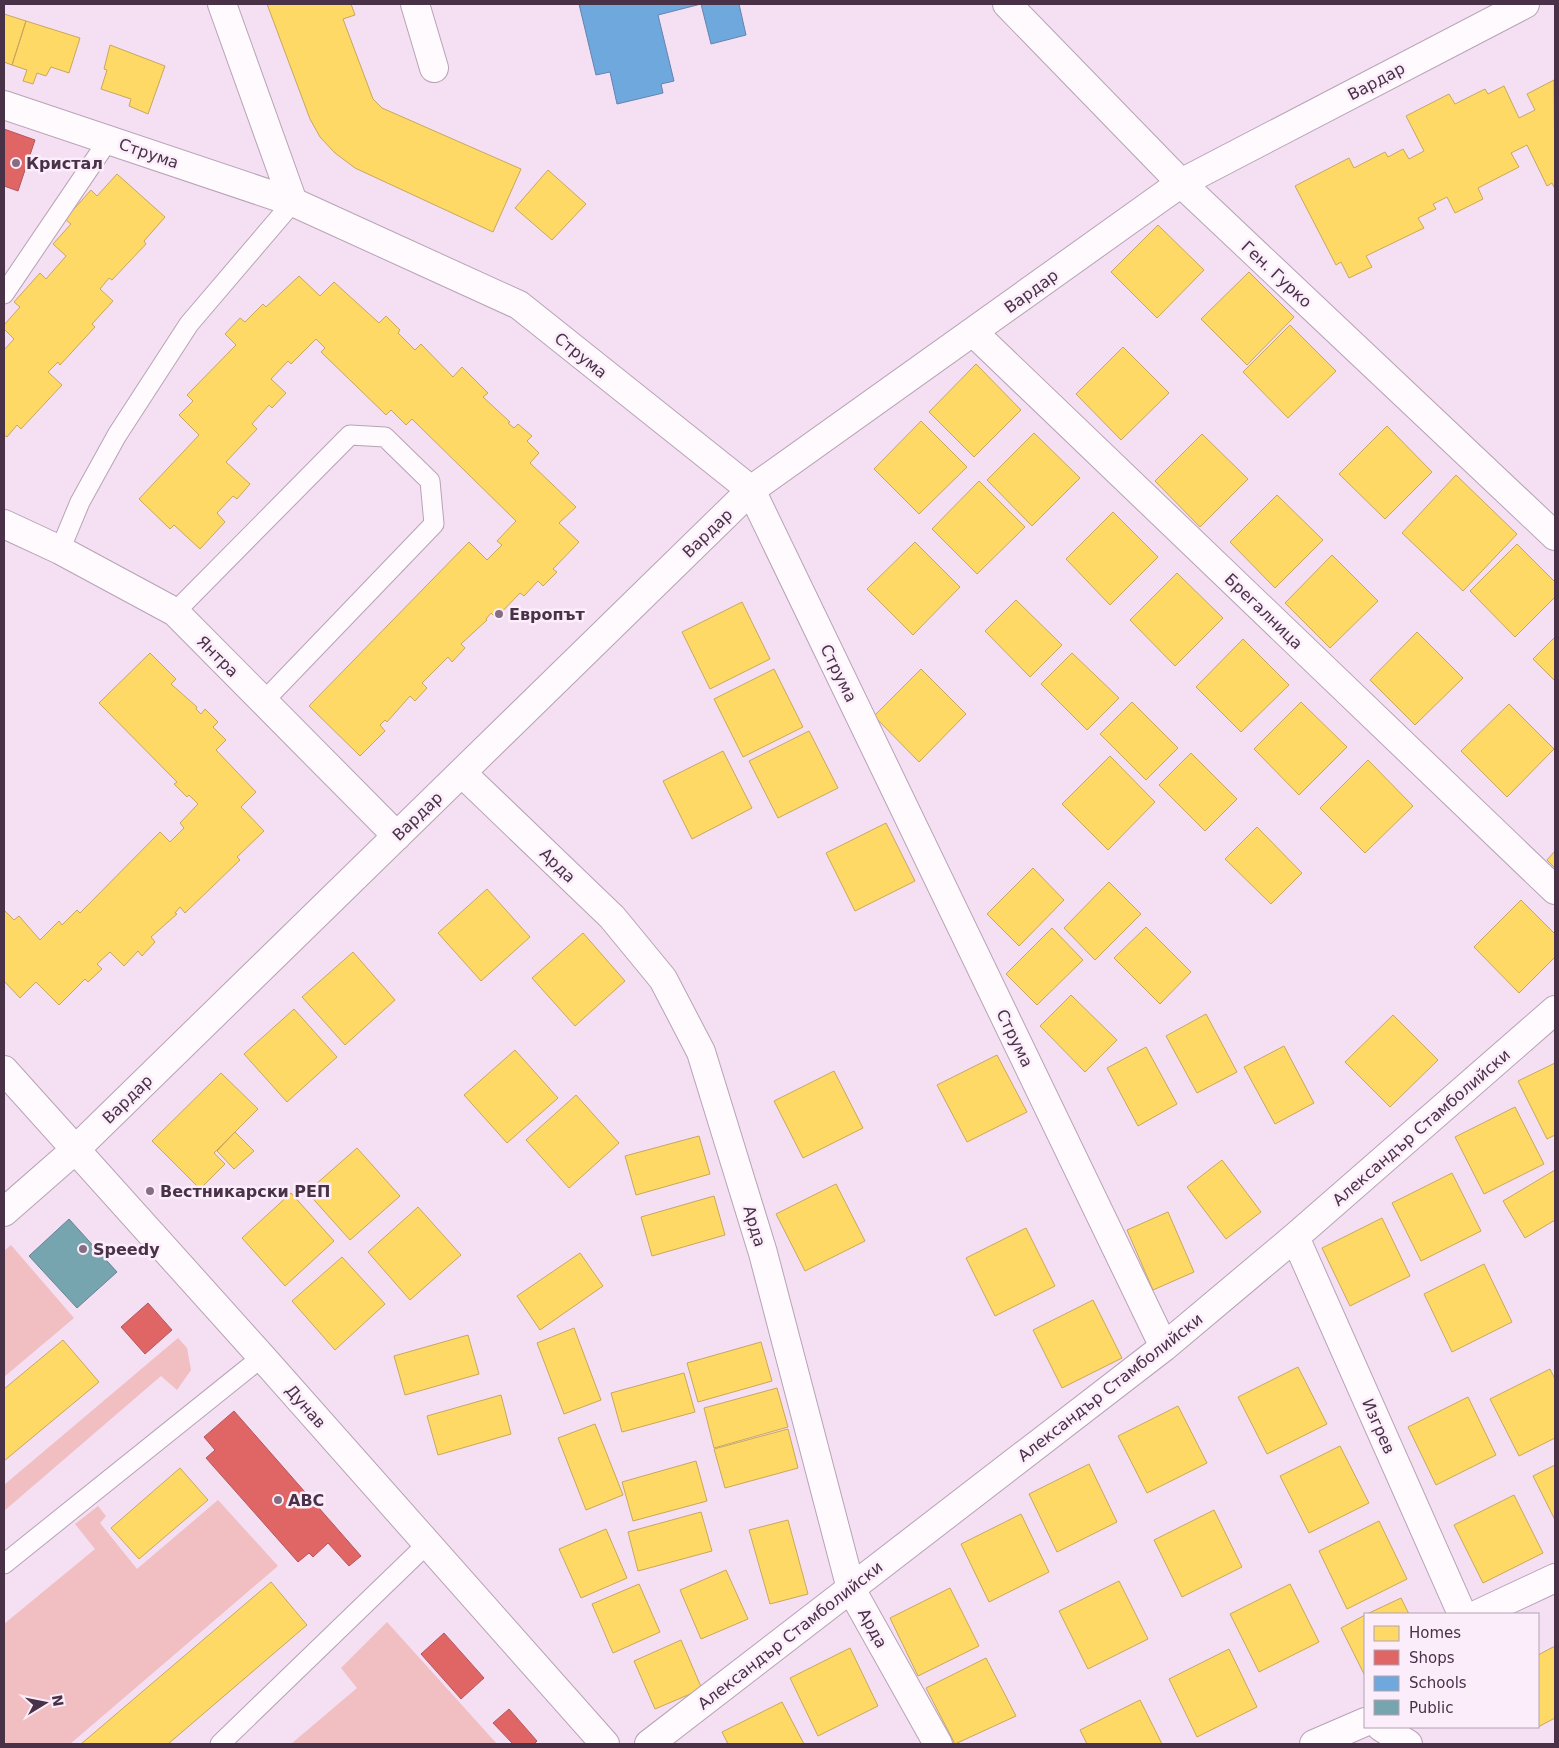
<svg xmlns="http://www.w3.org/2000/svg" width="1559" height="1748" font-family="'DejaVu Sans',sans-serif">
<style>
.grass{fill:#f1bec2}
.homes{fill:#ffd966;stroke:#c8a75d}
.shops{fill:#e06666;stroke:#b3565d}
.schools{fill:#6fa8dc;stroke:#6484b0}
.public{fill:#76a5af;stroke:#688290}
.lines{fill:none;stroke-linecap:round;stroke-linejoin:round}
.service-casing{stroke:#b7a3b6;stroke-width:21}
.minor-casing{stroke:#b7a3b6;stroke-width:30}
.service{stroke:#fefafd;stroke-width:19}
.minor{stroke:#fefafd;stroke-width:28}
.poi-dot{fill:#856e84;stroke:#fbeefa;stroke-width:2}
.labels{text-anchor:middle;stroke-width:5;stroke-linejoin:round;paint-order:stroke}
.street-label{font-size:16px;fill:#493148;stroke:#fbeefa}
.poi-label{font-size:16px;font-weight:bold;fill:#493148;stroke:#fbeefa;text-anchor:start}
</style>
<rect width="100%" height="100%" fill="#f5dff3"/>
<path class="grass" d="M 11,1245 L 74,1318 L 4,1377 L 4,1251 Z
M 178,1338 L 187,1348 L 191,1370 L 177,1390 L 161,1376 L 4,1511 L 4,1485 Z
M 218,1500 L 278,1566 L 70,1744 L 4,1744 L 4,1624 L 95,1549 L 75,1524 L 98,1506 L 106,1516 L 100,1523 L 137,1569 Z
M 387,1622 L 497,1744 L 291,1744 L 357,1688 L 341,1668 Z"/>
<path class="homes" d="M 267,4 L 351,4 L 355,15 L 343,19 L 373,99 L 382,108 L 521,169 L 493,232 L 355,168 L 335,153 L 320,137 L 310,119 Z
M 4,14 L 26,21 L 12,65 L 4,62 Z
M 26,21 L 80,38 L 69,73 L 51,67 L 46,76 L 37,73 L 33,84 L 23,81 L 27,70 L 12,65 Z
M 110,45 L 165,66 L 148,114 L 129,106 L 131,99 L 101,89 L 107,70 L 104,69 Z
M 1554,80 L 1555,189 L 1552,183 L 1547,186 L 1527,145 L 1511,153 L 1519,167 L 1478,188 L 1483,199 L 1455,213 L 1447,197 L 1433,204 L 1436,209 L 1418,218 L 1424,228 L 1366,256 L 1372,267 L 1349,278 L 1341,262 L 1336,265 L 1295,186 L 1349,158 L 1354,168 L 1385,152 L 1388,157 L 1403,149 L 1409,159 L 1424,151 L 1406,116 L 1449,94 L 1455,104 L 1485,89 L 1488,94 L 1504,86 L 1519,118 L 1535,110 L 1527,94 Z
M 548,170 L 586,204 L 552,240 L 515,208 Z
M 117,174 L 165,217 L 144,241 L 146,244 L 112,280 L 109,278 L 100,289 L 113,301 L 92,324 L 95,327 L 60,365 L 58,362 L 48,372 L 62,385 L 21,429 L 17,425 L 7,437 L 4,435 L 4,350 L 14,339 L 4,329 L 4,325 L 20,307 L 14,302 L 40,273 L 46,279 L 66,256 L 53,244 L 71,224 L 65,219 L 91,190 L 97,196 Z
M 1158,225 L 1204,270 L 1157,318 L 1111,272 Z
M 1249,272 L 1294,317 L 1247,365 L 1201,319 Z
M 299,276 L 320,296 L 334,282 L 379,323 L 386,316 L 400,330 L 398,333 L 415,350 L 421,344 L 453,377 L 462,367 L 488,393 L 483,397 L 510,422 L 508,423 L 514,428 L 518,424 L 532,436 L 527,441 L 539,453 L 530,463 L 576,507 L 559,523 L 579,542 L 553,569 L 557,572 L 543,586 L 538,581 L 524,596 L 520,593 L 496,618 L 491,613 L 486,619 L 487,620 L 461,644 L 465,648 L 452,662 L 448,657 L 422,683 L 427,688 L 415,701 L 410,696 L 387,722 L 385,720 L 380,725 L 385,731 L 360,756 L 309,706 L 469,542 L 487,560 L 502,545 L 497,541 L 516,521 L 412,419 L 406,425 L 391,410 L 386,415 L 321,352 L 325,348 L 316,339 L 291,364 L 288,361 L 271,379 L 286,393 L 272,408 L 269,405 L 252,424 L 257,429 L 226,462 L 250,484 L 237,499 L 233,496 L 217,513 L 225,522 L 200,549 L 174,525 L 170,529 L 139,499 L 199,435 L 179,415 L 193,401 L 187,395 L 236,345 L 225,334 L 240,318 L 245,322 L 263,304 L 266,307 Z
M 1290,325 L 1336,371 L 1288,418 L 1243,372 Z
M 1123,347 L 1169,393 L 1121,440 L 1076,394 Z
M 976,364 L 1021,410 L 974,457 L 929,412 Z
M 921,421 L 967,467 L 919,514 L 874,469 Z
M 1387,426 L 1432,472 L 1385,519 L 1339,474 Z
M 1034,433 L 1080,478 L 1032,526 L 987,480 Z
M 1202,434 L 1248,479 L 1200,527 L 1155,481 Z
M 1456,475 L 1517,534 L 1463,591 L 1402,533 Z
M 979,481 L 1025,527 L 977,574 L 932,529 Z
M 1277,495 L 1323,540 L 1275,588 L 1230,542 Z
M 1113,512 L 1158,557 L 1110,605 L 1066,559 Z
M 915,542 L 960,587 L 913,635 L 867,589 Z
M 1517,544 L 1555,582 L 1555,597 L 1515,637 L 1470,591 Z
M 1332,555 L 1378,601 L 1330,648 L 1285,603 Z
M 1177,573 L 1223,618 L 1175,666 L 1130,620 Z
M 1016,600 L 1062,645 L 1030,677 L 985,631 Z
M 742,602 L 770,659 L 710,689 L 682,632 Z
M 1417,632 L 1463,678 L 1415,725 L 1370,680 Z
M 1555,637 L 1555,681 L 1533,659 Z
M 1243,639 L 1289,685 L 1241,732 L 1196,687 Z
M 150,653 L 176,679 L 171,684 L 197,707 L 196,709 L 201,714 L 205,709 L 218,722 L 213,727 L 226,740 L 216,750 L 256,792 L 241,807 L 264,831 L 237,857 L 240,860 L 185,913 L 180,907 L 175,913 L 177,914 L 151,937 L 155,942 L 142,956 L 138,951 L 124,966 L 110,952 L 97,964 L 102,969 L 88,982 L 85,979 L 59,1005 L 36,982 L 20,998 L 4,981 L 4,910 L 14,920 L 19,916 L 40,940 L 59,921 L 62,925 L 77,910 L 80,913 L 160,832 L 170,842 L 184,828 L 180,823 L 198,804 L 189,795 L 187,797 L 174,784 L 177,782 L 99,703 Z
M 1072,653 L 1119,698 L 1087,730 L 1041,684 Z
M 774,669 L 803,727 L 743,757 L 714,699 Z
M 921,669 L 966,714 L 919,762 L 874,716 Z
M 1132,702 L 1178,748 L 1146,780 L 1100,734 Z
M 1301,702 L 1347,747 L 1299,795 L 1254,749 Z
M 1509,704 L 1554,749 L 1507,797 L 1461,751 Z
M 809,731 L 838,788 L 778,818 L 749,761 Z
M 723,751 L 752,808 L 692,839 L 663,781 Z
M 1191,753 L 1237,799 L 1205,831 L 1159,785 Z
M 1110,756 L 1155,802 L 1108,850 L 1062,804 Z
M 1368,760 L 1413,806 L 1365,853 L 1320,808 Z
M 886,823 L 915,881 L 855,911 L 826,853 Z
M 1257,827 L 1302,873 L 1271,904 L 1225,859 Z
M 1555,851 L 1555,868 L 1547,860 Z
M 1033,868 L 1064,900 L 1019,946 L 987,914 Z
M 1109,882 L 1141,914 L 1095,960 L 1064,928 Z
M 487,889 L 530,937 L 481,981 L 438,933 Z
M 1521,900 L 1555,934 L 1555,957 L 1519,993 L 1474,947 Z
M 1146,927 L 1191,972 L 1160,1004 L 1114,958 Z
M 1052,928 L 1083,960 L 1037,1005 L 1006,974 Z
M 583,933 L 625,981 L 575,1026 L 532,978 Z
M 353,952 L 395,1000 L 345,1045 L 302,997 Z
M 1071,995 L 1117,1040 L 1085,1072 L 1040,1026 Z
M 294,1009 L 337,1057 L 287,1102 L 244,1054 Z
M 1206,1014 L 1237,1072 L 1197,1093 L 1166,1036 Z
M 1393,1015 L 1438,1060 L 1390,1107 L 1345,1062 Z
M 1284,1046 L 1314,1103 L 1275,1124 L 1244,1067 Z
M 1146,1047 L 1177,1104 L 1138,1126 L 1107,1068 Z
M 515,1050 L 558,1098 L 507,1143 L 464,1095 Z
M 997,1055 L 1027,1112 L 967,1142 L 937,1085 Z
M 1555,1063 L 1555,1135 L 1547,1139 L 1518,1081 Z
M 834,1071 L 863,1128 L 803,1158 L 774,1101 Z
M 221,1073 L 258,1109 L 214,1153 L 225,1164 L 200,1189 L 152,1141 Z
M 576,1095 L 619,1143 L 569,1188 L 526,1140 Z
M 1515,1107 L 1544,1164 L 1484,1194 L 1455,1137 Z
M 235,1132 L 254,1151 L 234,1169 L 217,1151 Z
M 699,1136 L 710,1174 L 636,1195 L 625,1156 Z
M 357,1148 L 400,1196 L 350,1240 L 307,1192 Z
M 1222,1160 L 1261,1212 L 1226,1239 L 1187,1187 Z
M 1555,1170 L 1555,1220 L 1525,1238 L 1503,1201 Z
M 1452,1173 L 1481,1231 L 1421,1261 L 1392,1203 Z
M 836,1184 L 865,1241 L 805,1271 L 776,1214 Z
M 291,1193 L 334,1241 L 285,1286 L 242,1238 Z
M 714,1196 L 725,1235 L 652,1256 L 641,1217 Z
M 418,1207 L 461,1255 L 410,1300 L 368,1252 Z
M 1168,1212 L 1194,1272 L 1153,1290 L 1127,1230 Z
M 1382,1218 L 1410,1276 L 1350,1306 L 1322,1248 Z
M 1026,1228 L 1055,1286 L 995,1316 L 966,1258 Z
M 580,1253 L 603,1286 L 540,1330 L 517,1296 Z
M 342,1257 L 385,1304 L 335,1350 L 292,1301 Z
M 1484,1264 L 1512,1322 L 1452,1352 L 1424,1294 Z
M 1093,1300 L 1122,1358 L 1062,1388 L 1033,1330 Z
M 574,1328 L 601,1400 L 564,1414 L 537,1343 Z
M 468,1335 L 479,1374 L 405,1395 L 394,1356 Z
M 63,1340 L 99,1382 L 4,1461 L 4,1389 Z
M 761,1342 L 772,1381 L 698,1402 L 687,1363 Z
M 1298,1367 L 1327,1424 L 1267,1454 L 1238,1397 Z
M 1550,1369 L 1555,1379 L 1555,1438 L 1519,1456 L 1490,1399 Z
M 684,1373 L 695,1412 L 622,1432 L 611,1393 Z
M 777,1388 L 788,1427 L 714,1448 L 704,1408 Z
M 501,1395 L 511,1434 L 438,1455 L 427,1416 Z
M 1468,1397 L 1496,1455 L 1436,1485 L 1408,1427 Z
M 1178,1406 L 1207,1463 L 1147,1493 L 1118,1436 Z
M 595,1424 L 623,1495 L 586,1510 L 558,1438 Z
M 788,1429 L 798,1468 L 725,1488 L 714,1449 Z
M 1340,1446 L 1369,1503 L 1309,1533 L 1280,1476 Z
M 696,1461 L 707,1501 L 633,1521 L 622,1482 Z
M 1089,1464 L 1117,1522 L 1057,1552 L 1029,1494 Z
M 1555,1465 L 1555,1520 L 1533,1476 Z
M 180,1468 L 208,1500 L 139,1559 L 111,1528 Z
M 1514,1495 L 1543,1553 L 1483,1583 L 1454,1525 Z
M 1214,1510 L 1242,1567 L 1182,1597 L 1154,1540 Z
M 701,1512 L 712,1551 L 638,1571 L 628,1532 Z
M 1021,1514 L 1049,1572 L 989,1602 L 961,1544 Z
M 788,1520 L 808,1594 L 770,1604 L 749,1530 Z
M 1379,1521 L 1407,1579 L 1347,1609 L 1319,1551 Z
M 606,1529 L 627,1578 L 581,1598 L 559,1549 Z
M 726,1570 L 748,1619 L 701,1639 L 680,1590 Z
M 1119,1581 L 1148,1639 L 1088,1669 L 1059,1611 Z
M 271,1582 L 307,1625 L 168,1744 L 81,1744 Z
M 639,1584 L 660,1632 L 613,1653 L 592,1604 Z
M 1290,1584 L 1319,1642 L 1259,1672 L 1230,1614 Z
M 950,1588 L 979,1646 L 918,1676 L 890,1618 Z
M 1401,1598 L 1409,1614 L 1367,1614 Z
M 1365,1615 L 1365,1676 L 1341,1628 Z
M 681,1640 L 702,1689 L 655,1709 L 634,1661 Z
M 1555,1646 L 1555,1718 L 1538,1727 L 1538,1655 Z
M 850,1648 L 878,1706 L 818,1736 L 790,1678 Z
M 1229,1649 L 1257,1707 L 1197,1737 L 1169,1679 Z
M 986,1658 L 1016,1716 L 955,1744 L 926,1688 Z
M 1140,1700 L 1162,1744 L 1087,1744 L 1080,1730 Z
M 782,1702 L 804,1744 L 728,1744 L 722,1732 Z"/>
<path class="shops" d="M 4,129 L 35,140 L 18,191 L 4,186 Z
M 148,1303 L 172,1330 L 145,1354 L 121,1327 Z
M 234,1411 L 361,1556 L 349,1566 L 328,1543 L 313,1557 L 309,1553 L 298,1562 L 206,1458 L 215,1450 L 204,1437 Z
M 444,1633 L 484,1678 L 461,1699 L 421,1654 Z
M 509,1709 L 537,1741 L 534,1744 L 513,1744 L 493,1723 Z"/>
<path class="schools" d="M 579,4 L 739,4 L 746,35 L 711,44 L 701,4 L 658,15 L 674,81 L 661,84 L 663,93 L 617,104 L 610,72 L 596,75 Z"/>
<path class="public" d="M 69,1219 L 117,1272 L 77,1308 L 29,1256 Z"/>
<g class="lines">
<g class="service-casing">
<path id="service" d="M 4,294 L 109,139
M 60,550 L 80,502 L 117,435 L 189,324 L 293,202
M 175,612 L 350,435 L 385,437 L 430,481 L 434,524 L 263,702
M 4,1564 L 262,1357
M 220,1744 L 427,1544"/>
</g>
<g class="minor-casing">
<path id="minor" d="M 222,4 L 293,202
M 415,4 L 434,68
M 1007,4 L 1181,183 L 1555,536
M 4,105 L 293,202 L 519,305 L 751,490 L 1164,1347
M 973,332 L 1555,890
M 4,524 L 60,550 L 175,612 L 397,836
M 462,773 L 612,917 L 663,979 L 701,1052 L 763,1253 L 851,1589 L 938,1744
M 4,1070 L 262,1357 L 605,1744
M 4,1212 L 76,1149 L 751,490 L 1181,183 L 1525,4
M 1295,1237 L 1462,1614
M 1478,1614 L 1555,1578
M 1381,1727 L 1408,1744
M 649,1744 L 1164,1347 L 1295,1237 L 1555,1010
M 1314,1744 L 1365,1722"/>
</g>
<use href="#service" class="service"/>
<use href="#minor" class="minor"/>
</g>
<g class="poi-dot">
<circle cx="16" cy="163" r="5"/>
<circle cx="499" cy="614" r="5"/>
<circle cx="150" cy="1191" r="5"/>
<circle cx="83" cy="1249" r="5"/>
<circle cx="278" cy="1500" r="5"/>
</g>
<g class="labels">
<g class="street-label">
<text transform="translate(1376 81) rotate(-28)" y="6">Вардар</text>
<text transform="translate(149 153) rotate(19)" y="6">Струма</text>
<text transform="translate(1277 274) rotate(43)" y="6">Ген. Гурко</text>
<text transform="translate(1031 291) rotate(-36)" y="6">Вардар</text>
<text transform="translate(581 355) rotate(39)" y="6">Струма</text>
<text transform="translate(707 533) rotate(-44)" y="6">Вардар</text>
<text transform="translate(1264 611) rotate(44)" y="6">Брегалница</text>
<text transform="translate(218 656) rotate(45)" y="6">Янтра</text>
<text transform="translate(839 673) rotate(64)" y="6">Струма</text>
<text transform="translate(417 816) rotate(-44)" y="6">Вардар</text>
<text transform="translate(558 865) rotate(44)" y="6">Арда</text>
<text transform="translate(1015 1038) rotate(64)" y="6">Струма</text>
<text transform="translate(127 1099) rotate(-44)" y="6">Вардар</text>
<text transform="translate(1421 1127) rotate(-41)" y="6">Александър Стамболийски</text>
<text transform="translate(755 1226) rotate(73)" y="6">Арда</text>
<text transform="translate(1110 1387) rotate(-38)" y="6">Александър Стамболийски</text>
<text transform="translate(306 1406) rotate(49)" y="6">Дунав</text>
<text transform="translate(1379 1426) rotate(66)" y="6">Изгрев</text>
<text transform="translate(873 1628) rotate(61)" y="6">Арда</text>
<text transform="translate(790 1635) rotate(-38)" y="6">Александър Стамболийски</text>
</g>
<g class="poi-label">
<text x="26" y="169">Кристал</text>
<text x="509" y="620">Европът</text>
<text x="160" y="1197">Вестникарски РЕП</text>
<text x="93" y="1255">Speedy</text>
<text x="288" y="1506">ABC</text>
</g>
</g>
<rect width="1559" height="1748" fill="none" stroke="#493148" stroke-width="10"/>
<rect x="1364" y="1613" width="175" height="115" fill="#fbeefa" stroke="#b4a2b3"/>
<rect x="1374" y="1626" width="25" height="15" fill="#ffd966" stroke="#b4a2b3"/>
<text x="1409" y="1638" font-size="15" fill="#493148">Homes</text>
<rect x="1374" y="1650" width="25" height="15" fill="#e06666" stroke="#b4a2b3"/>
<text x="1409" y="1663" font-size="15" fill="#493148">Shops</text>
<rect x="1374" y="1676" width="25" height="15" fill="#6fa8dc" stroke="#b4a2b3"/>
<text x="1409" y="1688" font-size="15" fill="#493148">Schools</text>
<rect x="1374" y="1700" width="25" height="15" fill="#76a5af" stroke="#b4a2b3"/>
<text x="1409" y="1713" font-size="15" fill="#493148">Public</text>
<g transform="translate(45 1703) rotate(80)" stroke="#fbeefa" stroke-width="4" paint-order="stroke">
<path d="M0-4L9 19L0 12L-9 19Z" fill="#493148"/>
<text y="-8" font-size="14" font-weight="bold" text-anchor="middle" fill="#493148">N</text>
</g>
</svg>
